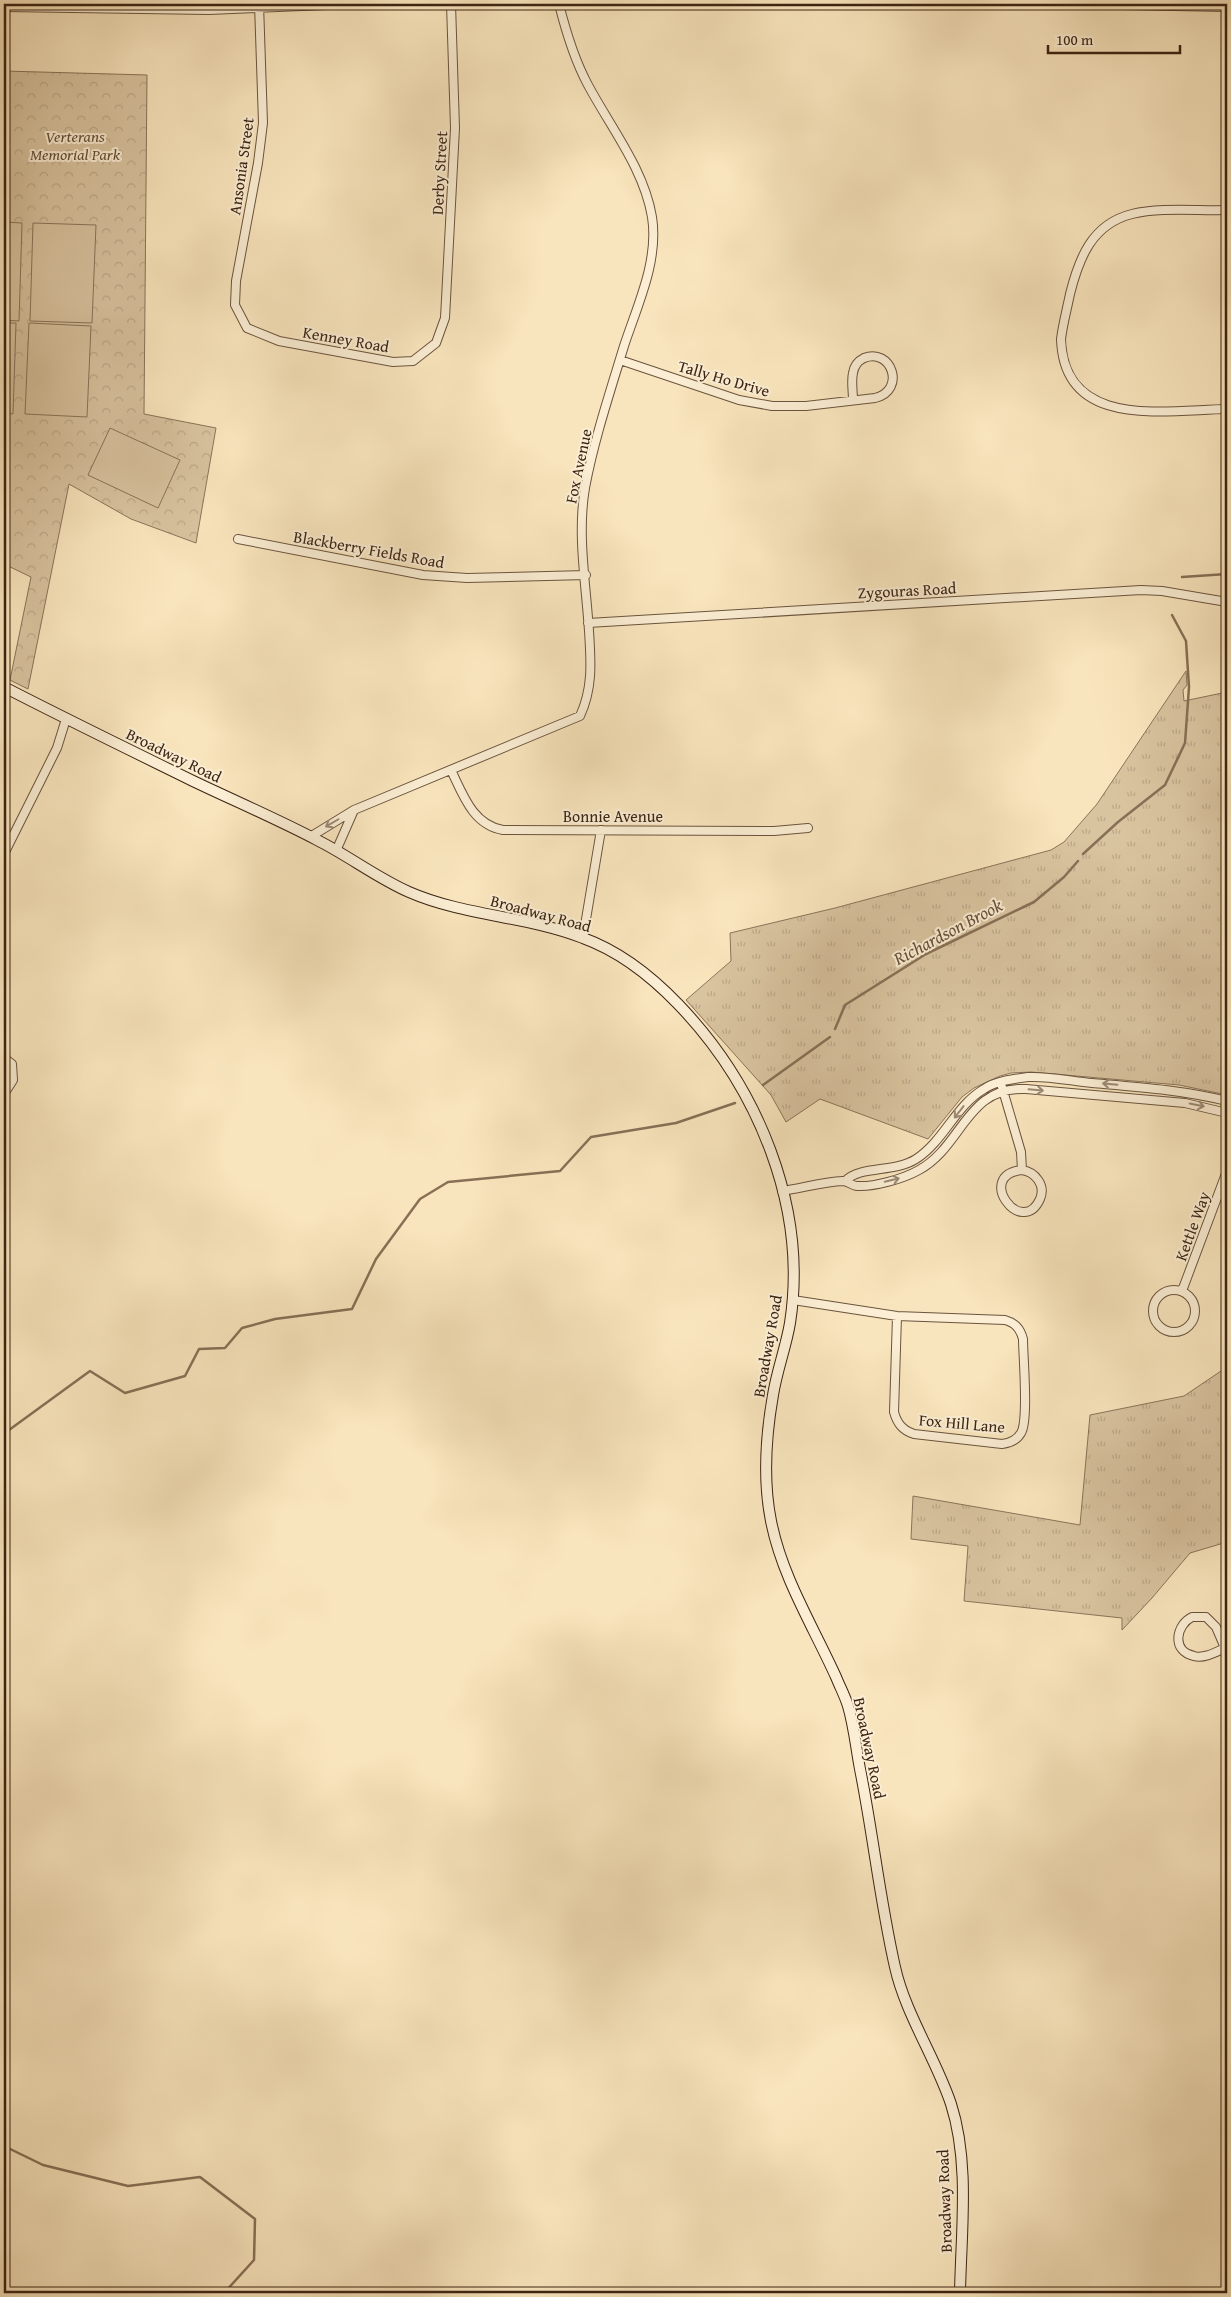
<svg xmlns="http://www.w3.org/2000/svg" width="1231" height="2297" font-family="'Gentium Book Plus',serif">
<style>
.grass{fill:url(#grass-tufts);stroke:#8a745a}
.park{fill:url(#park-crowns);stroke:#8a745a}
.garden{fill:#d9c4a0;stroke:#8a745a}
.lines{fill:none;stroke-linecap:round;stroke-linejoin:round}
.stream{stroke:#877056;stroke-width:2.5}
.street-casing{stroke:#6b543e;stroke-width:10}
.secondary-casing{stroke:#3c2413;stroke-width:12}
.street{stroke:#fbeed4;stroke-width:8}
.secondary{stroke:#fbeed4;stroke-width:10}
.oneway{stroke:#9c8974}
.labels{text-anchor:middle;stroke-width:4;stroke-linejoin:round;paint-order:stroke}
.park-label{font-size:16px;font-style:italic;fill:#634c36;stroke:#fbeed4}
.street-label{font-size:16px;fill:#3c2413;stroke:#fbeed4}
.water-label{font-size:18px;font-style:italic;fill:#68503a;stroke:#fbeed4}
</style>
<defs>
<pattern id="grass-tufts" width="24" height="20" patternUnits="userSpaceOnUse" patternTransform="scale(1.25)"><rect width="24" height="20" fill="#d9c4a0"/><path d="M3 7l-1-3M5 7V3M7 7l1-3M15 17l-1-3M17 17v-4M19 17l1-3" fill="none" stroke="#bba889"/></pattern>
<pattern id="park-crowns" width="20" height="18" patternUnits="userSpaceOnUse" patternTransform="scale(1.25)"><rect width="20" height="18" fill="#d9c4a0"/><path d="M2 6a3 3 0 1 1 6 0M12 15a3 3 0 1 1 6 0" fill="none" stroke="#bba889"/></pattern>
</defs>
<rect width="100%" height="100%" fill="#f9e5bd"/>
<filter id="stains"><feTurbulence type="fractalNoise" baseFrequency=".004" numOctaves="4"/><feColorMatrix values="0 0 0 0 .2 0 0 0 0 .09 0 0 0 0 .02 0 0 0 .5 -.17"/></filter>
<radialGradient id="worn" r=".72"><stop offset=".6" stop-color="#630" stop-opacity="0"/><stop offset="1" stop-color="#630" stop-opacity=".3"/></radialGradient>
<path class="grass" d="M 1186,671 L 1187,685 L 1183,690 L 1184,701 L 1227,692 L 1227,1095 L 1179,1085 L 1031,1072 L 1011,1073 L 1000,1076 L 974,1088 L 962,1097 L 928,1139 L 820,1099 L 786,1122 L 771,1095 L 686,1000 L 731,961 L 730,933 L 835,908 L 1051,850 L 1064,842 L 1097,804 Z
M 1227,1367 L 1227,1542 L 1190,1553 L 1152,1598 L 1122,1630 L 1122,1618 L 964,1601 L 968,1546 L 911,1539 L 913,1496 L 1080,1525 L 1090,1415 L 1184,1396 Z"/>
<path class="park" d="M 4,71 L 147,75 L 144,414 L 216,428 L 196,543 L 131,519 L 69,484 L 28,689 L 10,680 L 31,577 L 4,564 Z"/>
<path class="garden" d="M 4,222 L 22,223 L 19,321 L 4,320 Z
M 33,223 L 96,225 L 92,323 L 30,321 Z
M 4,323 L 16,323 L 13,414 L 4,413 Z
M 29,323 L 91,326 L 87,417 L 25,414 Z
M 110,428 L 180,460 L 158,508 L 88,475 Z"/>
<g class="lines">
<path class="stream" d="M 1182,577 L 1227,574
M 1083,854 L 1118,822 L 1165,785 L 1185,743 L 1189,687 L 1186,641 L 1172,615
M 835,1029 L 845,1005 L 926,954 L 1034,902 L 1064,877 L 1078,861
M 763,1085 L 830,1037
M 4,1436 L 9,1430 L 90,1371 L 125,1393 L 185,1376 L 199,1349 L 225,1348 L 242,1328 L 275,1319 L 352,1309 L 376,1259 L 420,1199 L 448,1182 L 560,1171 L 591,1137 L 676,1123 L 735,1103
M 4,2146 L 43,2165 L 128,2186 L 200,2177 L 255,2219 L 254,2260 L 224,2293"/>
<g class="street-casing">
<path id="street" d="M 259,4 L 263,123 L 258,163 L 236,281 L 235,305 L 247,328 L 279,341 L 393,362 L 413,361 L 436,343 L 445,318 L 455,128 L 451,4
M 822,4 L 1068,4 L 1227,7
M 4,7 L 209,10 L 351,4
M 1227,210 C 1198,211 1160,207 1132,214 C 1092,224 1079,258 1070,294 C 1067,309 1063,323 1061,339 C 1064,430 1164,410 1227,409
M 620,360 L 739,400 L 772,406 L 806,406 L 875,398 C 907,390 891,347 864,358 C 858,361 854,366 853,373 C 851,381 853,391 853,400
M 238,539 L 423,575 L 467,578 L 586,575
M 588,623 L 1141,590 L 1162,591 L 1227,602
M 451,770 C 463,795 473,825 503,830 L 774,831 L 808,828
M 310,837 L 354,810 L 580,716 C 593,688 591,662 589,631 C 586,584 577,534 585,488 C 594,440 610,392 624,346 C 637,306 659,261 652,217 C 644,169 611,128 588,85 C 574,59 566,32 559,4
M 336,851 L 354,810
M 4,854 L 57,748 L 66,719
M 583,937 L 601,830
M 4,1058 L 12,1064 L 13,1080 L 4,1094
M 1002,1087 L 1021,1152 L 1022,1170 C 1035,1172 1046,1185 1040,1199 C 1022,1239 974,1175 1022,1170
M 845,1181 C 861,1165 894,1173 916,1159 C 944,1141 955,1106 984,1089 C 996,1081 1013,1079 1028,1077 C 1049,1076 1071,1081 1092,1083 C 1138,1087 1183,1090 1227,1101
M 782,1191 C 802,1188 823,1182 843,1181 C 848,1181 852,1186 857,1186 C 874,1187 903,1179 919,1170 C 963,1146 966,1086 1026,1089 L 1185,1103 L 1227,1113
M1153 1311a21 21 0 1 1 42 0a21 21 0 1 1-42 0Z
M 1182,1291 L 1227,1171
M 793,1300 L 897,1316 L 1005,1320 C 1015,1323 1020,1328 1023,1339 C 1023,1357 1029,1420 1021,1433 C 1017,1440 1010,1443 1002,1444 L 914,1434 C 902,1430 897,1423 894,1412 L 897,1316
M 1225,1648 L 1216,1627 L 1206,1617 L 1192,1617 C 1176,1625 1171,1651 1194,1656 C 1204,1659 1216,1652 1225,1648 L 1227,1648"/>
</g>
<g class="secondary-casing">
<path id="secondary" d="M 4,687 C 66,719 130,750 193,781 C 235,801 277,819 317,840 C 349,856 377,878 409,892 C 464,916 527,916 583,938 C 619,951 652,977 678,1004 C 758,1087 808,1207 790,1323 C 786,1347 777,1370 773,1395 C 766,1435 763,1481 771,1521 C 782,1577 813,1626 836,1677 C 840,1687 845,1696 848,1706 C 854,1726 856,1748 860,1769 C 873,1834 880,1901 895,1967 C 905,2013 936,2059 951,2104 C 970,2163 961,2232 960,2293"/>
</g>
<use href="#street" class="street"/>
<use href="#secondary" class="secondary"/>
</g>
<defs><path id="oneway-shaft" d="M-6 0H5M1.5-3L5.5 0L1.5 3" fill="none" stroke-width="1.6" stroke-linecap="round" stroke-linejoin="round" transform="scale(1.25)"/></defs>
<g class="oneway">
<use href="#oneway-shaft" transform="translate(332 823) rotate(150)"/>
<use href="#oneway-shaft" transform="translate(1110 1084) rotate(-175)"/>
<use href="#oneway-shaft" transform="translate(1036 1090) rotate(5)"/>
<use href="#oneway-shaft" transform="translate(1197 1105) rotate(12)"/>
<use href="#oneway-shaft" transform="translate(959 1112) rotate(128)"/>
<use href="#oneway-shaft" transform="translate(892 1180) rotate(-13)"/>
</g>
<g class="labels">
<g class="park-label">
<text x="75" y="142">Verterans<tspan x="75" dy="18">Memorial Park</tspan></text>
</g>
<g class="street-label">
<text transform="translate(241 166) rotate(-82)" y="6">Ansonia Street</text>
<text transform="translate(439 173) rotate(-87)" y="6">Derby Street</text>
<text transform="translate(346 339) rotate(10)" y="6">Kenney Road</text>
<text transform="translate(724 378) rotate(16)" y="6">Tally Ho Drive</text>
<text transform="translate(578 466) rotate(-78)" y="6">Fox Avenue</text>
<text transform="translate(369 549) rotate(10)" y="6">Blackberry Fields Road</text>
<text transform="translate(907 590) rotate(-3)" y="6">Zygouras Road</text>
<text transform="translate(174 755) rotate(26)" y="6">Broadway Road</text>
<text x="613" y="822">Bonnie Avenue</text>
<text transform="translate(541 913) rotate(15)" y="6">Broadway Road</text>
<text transform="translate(1192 1226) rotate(-70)" y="6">Kettle Way</text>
<text transform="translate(767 1346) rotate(-80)" y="6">Broadway Road</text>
<text transform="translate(962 1423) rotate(5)" y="6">Fox Hill Lane</text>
<text transform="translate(870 1748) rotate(78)" y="6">Broadway Road</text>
<text transform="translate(944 2201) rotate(-92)" y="6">Broadway Road</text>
</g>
<g class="water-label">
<text transform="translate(948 932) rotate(-28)" y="6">Richardson Brook</text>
</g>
</g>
<rect width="1231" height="2297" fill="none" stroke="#f9e5bd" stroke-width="20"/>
<rect x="5" y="5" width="1221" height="2287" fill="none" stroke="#3c2413" stroke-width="2.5"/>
<rect x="10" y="10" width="1211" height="2277" fill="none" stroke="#3c2413"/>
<path d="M1048 45v8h132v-8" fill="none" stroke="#3c2413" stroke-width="2.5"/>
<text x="1056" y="45" font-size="15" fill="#3c2413" stroke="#fbeed4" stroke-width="4" paint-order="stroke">100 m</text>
<rect width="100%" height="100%" filter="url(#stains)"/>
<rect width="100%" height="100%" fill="url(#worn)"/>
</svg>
